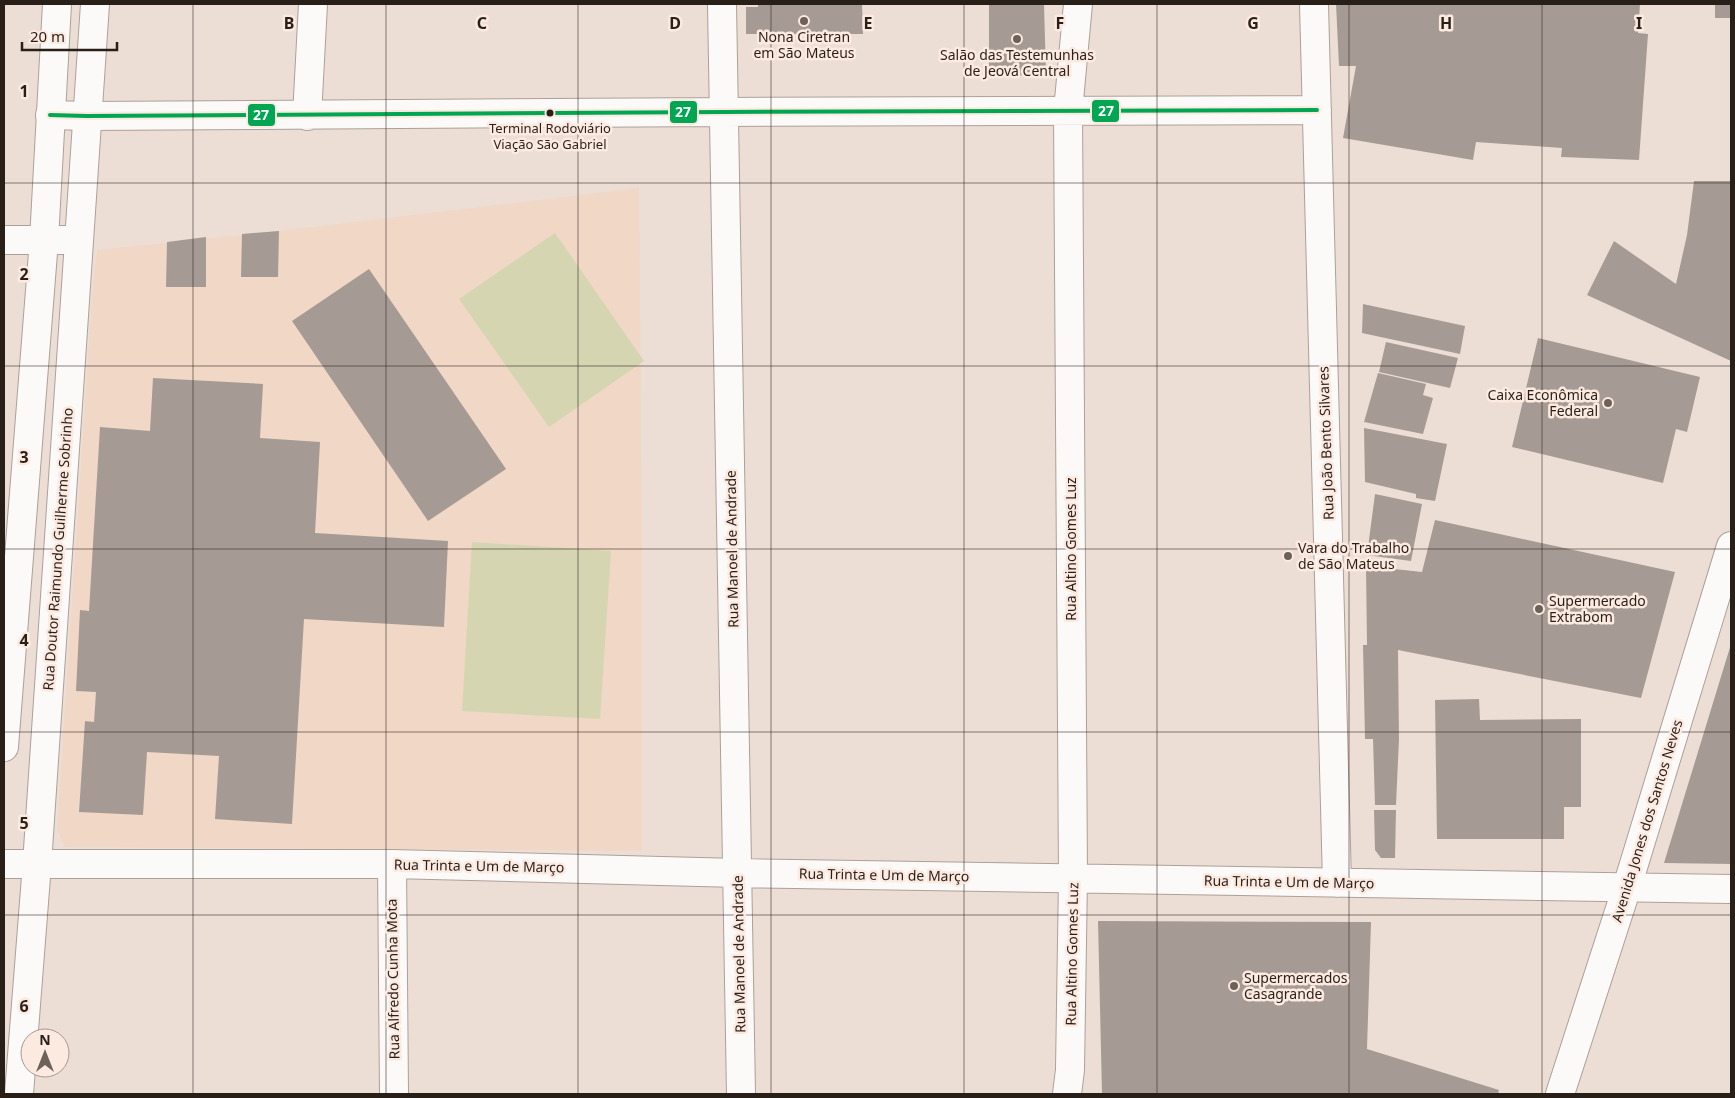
<svg xmlns="http://www.w3.org/2000/svg" width="1735" height="1098" font-family="'Noto Sans',sans-serif">
<style>
.built{fill:#f0d7c6}
.pitch{fill:#d5d6b1}
.building{fill:#a69b94}
.lines{fill:none;stroke-linecap:round;stroke-linejoin:round}
.minor-casing{stroke:#aca099;stroke-width:30}
.tertiary-casing{stroke:#aca099;stroke-width:30}
.minor{stroke:#fcfaf9;stroke-width:28}
.tertiary{stroke:#fcfaf9;stroke-width:28}
.bus-1-casing{stroke:#fceae0;stroke-width:8}
.bus-1{stroke:#00a651;stroke-width:4}
.grid{fill:none;stroke:#291f19;stroke-width:1;stroke-opacity:0.55}
.poi-dot{fill:#6d625a;stroke:#fceae0;stroke-width:2}
.bus-dot{fill:#291f19;stroke:#fceae0;stroke-width:2}
.labels{text-anchor:middle;stroke-width:5;stroke-linejoin:round;paint-order:stroke}
.bus-label{font-size:13px;fill:#291f19;stroke:#fceae0}
.poi-label{font-size:14px;fill:#291f19;stroke:#fceae0;text-anchor:start}
.street-label{font-size:14px;fill:#291f19;stroke:#fceae0}
.grid-label{font-size:16px;text-anchor:middle;font-weight:bold;fill:#291f19;stroke:#fceae0;stroke-width:5;stroke-linejoin:round;paint-order:stroke}
.line-badge{stroke:#fceae0;stroke-width:2}
.badge-label{font-size:14px;text-anchor:middle;font-weight:bold;fill:#fff}
</style>
<rect width="100%" height="100%" fill="#ecded4"/>
<path class="built" d="M 639,188 L 642,536 L 642,851 L 65,847 L 57,829 L 92,297 L 97,250 L 279,231 Z"/>
<path class="pitch" d="M 555,233 L 644,361 L 549,427 L 459,299 Z
M 472,542 L 611,551 L 600,719 L 462,711 Z"/>
<path class="building" d="M 758,4 L 862,4 L 863,34 L 746,34 L 746,7 L 758,7 Z
M 989,4 L 1044,4 L 1046,75 L 989,76 Z
M 1336,4 L 1640,4 L 1638,33 L 1648,34 L 1639,160 L 1561,157 L 1562,148 L 1476,142 L 1473,160 L 1343,138 L 1356,66 L 1339,66 Z
M 1715,4 L 1731,4 L 1731,18 L 1715,18 Z
M 1694,181 L 1731,181 L 1731,361 L 1587,295 L 1614,241 L 1676,284 L 1687,235 Z
M 279,231 L 278,277 L 241,277 L 242,234 Z
M 206,237 L 206,287 L 166,287 L 167,242 Z
M 369,269 L 506,469 L 428,521 L 292,321 Z
M 1363,304 L 1465,326 L 1460,354 L 1362,333 Z
M 1538,338 L 1700,377 L 1687,432 L 1676,429 L 1663,483 L 1512,447 Z
M 1386,342 L 1458,358 L 1450,388 L 1379,372 Z
M 1378,373 L 1426,384 L 1423,395 L 1433,398 L 1423,434 L 1364,422 Z
M 153,378 L 263,384 L 260,438 L 320,442 L 315,533 L 448,541 L 444,627 L 304,619 L 292,824 L 215,819 L 219,756 L 147,752 L 143,815 L 79,812 L 85,721 L 94,722 L 96,692 L 76,691 L 80,610 L 89,611 L 100,427 L 150,431 Z
M 1364,428 L 1447,444 L 1435,501 L 1416,498 L 1416,494 L 1365,482 Z
M 1375,494 L 1422,504 L 1411,561 L 1367,555 Z
M 1435,520 L 1675,572 L 1641,698 L 1398,650 L 1399,739 L 1396,805 L 1375,805 L 1373,739 L 1365,739 L 1363,645 L 1367,645 L 1366,566 L 1422,572 Z
M 1731,644 L 1731,864 L 1664,863 Z
M 1479,699 L 1480,720 L 1581,719 L 1581,807 L 1564,807 L 1564,839 L 1437,839 L 1435,700 Z
M 1374,810 L 1396,810 L 1395,858 L 1381,858 L 1375,850 Z
M 1098,921 L 1371,922 L 1367,1049 L 1499,1090 L 1498,1094 L 1102,1094 Z"/>
<g class="lines">
<g class="minor-casing">
<path id="minor" d="M 722,4 L 741,1094
M 1314,4 L 1337,883
M 50,115 L 86,116 L 724,112 L 1317,110
M 307,116 L 313,4
M 4,240 L 78,240
M 4,864 L 392,864 L 738,873 L 1731,889
M 392,864 L 394,1094
M 1067,1094 L 1070,1070 L 1073,878 L 1068,111 L 1078,4"/>
</g>
<g class="tertiary-casing">
<path id="tertiary" d="M 4,747 L 44,240 L 57,4
M 19,1094 L 37,864 L 95,4
M 1560,1094 L 1627,887 L 1731,546"/>
</g>
<use href="#minor" class="minor"/>
<use href="#tertiary" class="tertiary"/>
<g class="bus-1-casing">
<path id="bus-1" d="M 50,115 L 86,116 L 724,112 L 1317,110"/>
</g>
<use href="#bus-1" class="bus-1"/>
</g>
<path class="grid" d="M 193,4 L 193,1094M 386,4 L 386,1094M 578,4 L 578,1094M 771,4 L 771,1094M 964,4 L 964,1094M 1157,4 L 1157,1094M 1349,4 L 1349,1094M 1542,4 L 1542,1094M 4,183 L 1731,183M 4,366 L 1731,366M 4,549 L 1731,549M 4,732 L 1731,732M 4,915 L 1731,915"/>
<g class="poi-dot">
<circle cx="804" cy="21" r="5"/>
<circle cx="1017" cy="39" r="5"/>
<circle cx="1608" cy="403" r="5"/>
<circle cx="1288" cy="556" r="5"/>
<circle cx="1539" cy="609" r="5"/>
<circle cx="1234" cy="986" r="5"/>
</g>
<circle class="bus-dot" cx="550" cy="113" r="4.5"/>
<g class="labels">
<g class="bus-label">
<text x="550" y="133">Terminal Rodoviário<tspan x="550" dy="16">Viação São Gabriel</tspan></text>
</g>
<g class="poi-label">
<text x="804" y="42" text-anchor="middle">Nona Ciretran<tspan x="804" dy="16">em São Mateus</tspan></text>
<text x="1017" y="60" text-anchor="middle">Salão das Testemunhas<tspan x="1017" dy="16">de Jeová Central</tspan></text>
<text x="1598" y="400" text-anchor="end">Caixa Econômica<tspan x="1598" dy="16">Federal</tspan></text>
<text x="1298" y="553">Vara do Trabalho<tspan x="1298" dy="16">de São Mateus</tspan></text>
<text x="1549" y="606">Supermercado<tspan x="1549" dy="16">Extrabom</tspan></text>
<text x="1244" y="983">Supermercados<tspan x="1244" dy="16">Casagrande</tspan></text>
</g>
<g class="street-label">
<text transform="translate(1326 443) rotate(-92)" y="5">Rua João Bento Silvares</text>
<text transform="translate(58 549) rotate(-86)" y="5">Rua Doutor Raimundo Guilherme Sobrinho</text>
<text transform="translate(732 549) rotate(-91)" y="5">Rua Manoel de Andrade</text>
<text transform="translate(1071 549) rotate(-90)" y="5">Rua Altino Gomes Luz</text>
<text transform="translate(1647 821) rotate(-73)" y="5">Avenida Jones dos Santos Neves</text>
<text transform="translate(479 866) rotate(1)" y="5">Rua Trinta e Um de Março</text>
<text transform="translate(884 875) rotate(1)" y="5">Rua Trinta e Um de Março</text>
<text transform="translate(1289 882) rotate(1)" y="5">Rua Trinta e Um de Março</text>
<text transform="translate(739 954) rotate(-91)" y="5">Rua Manoel de Andrade</text>
<text transform="translate(1072 954) rotate(-89)" y="5">Rua Altino Gomes Luz</text>
<text transform="translate(393 979) rotate(-91)" y="5">Rua Alfredo Cunha Mota</text>
</g>
</g>
<g class="grid-label">
<text x="289" y="29">B</text>
<text x="482" y="29">C</text>
<text x="675" y="29">D</text>
<text x="868" y="29">E</text>
<text x="1060" y="29">F</text>
<text x="1253" y="29">G</text>
<text x="1446" y="29">H</text>
<text x="1639" y="29">I</text>
<text x="24" y="97">1</text>
<text x="24" y="280">2</text>
<text x="24" y="463">3</text>
<text x="24" y="646">4</text>
<text x="24" y="829">5</text>
<text x="24" y="1012">6</text>
</g>
<g class="line-badge">
<rect x="1091" y="99" width="29" height="24" rx="5" fill="#00a651"/>
<rect x="669" y="100" width="29" height="24" rx="5" fill="#00a651"/>
<rect x="247" y="103" width="29" height="24" rx="5" fill="#00a651"/>
</g>
<g class="badge-label">
<text x="1106" y="116">27</text>
<text x="683" y="117">27</text>
<text x="261" y="120">27</text>
</g>
<rect width="1735" height="1098" fill="none" stroke="#291f19" stroke-width="10"/>
<g transform="translate(45 1053)"><circle r="24" fill="#fceae0" stroke="#a89990"/>
<path d="M0-4L9 19L0 12L-9 19Z" fill="#6d625a"/>
<text y="-8" font-size="14" font-weight="bold" text-anchor="middle" fill="#291f19">N</text>
</g>
<path d="M22 42v8h95v-8" fill="none" stroke="#291f19" stroke-width="2.5"/>
<text x="30" y="42" font-size="15" fill="#291f19" stroke="#fceae0" stroke-width="4" paint-order="stroke">20 m</text>
</svg>
